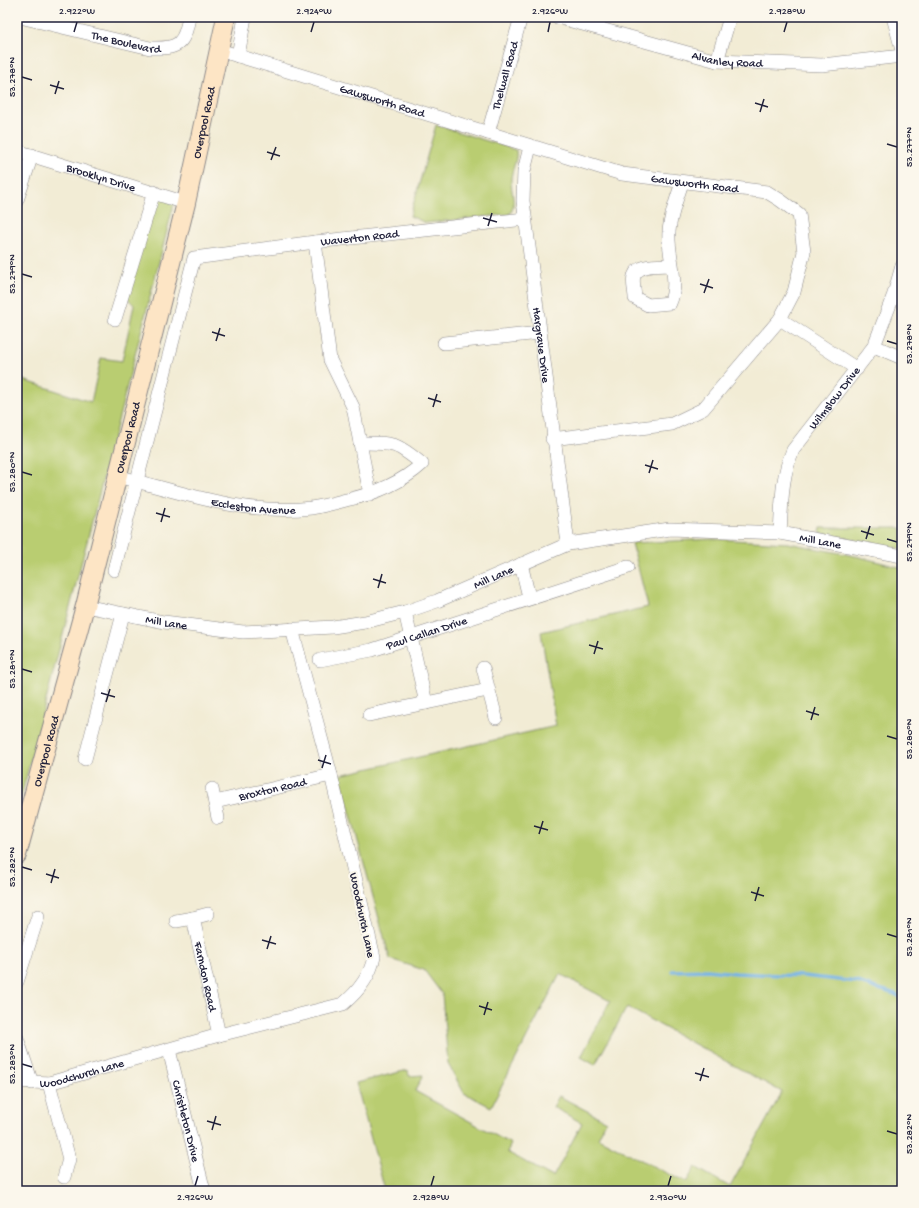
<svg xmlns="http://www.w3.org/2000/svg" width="919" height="1208" font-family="'Gochi Hand',sans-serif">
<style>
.green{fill:#b9cd71;stroke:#6e7856}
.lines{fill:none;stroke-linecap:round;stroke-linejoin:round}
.stream{stroke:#70b0e4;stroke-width:3.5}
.street-casing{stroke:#8a8788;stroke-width:14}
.secondary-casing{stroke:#8a8788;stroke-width:20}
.street{stroke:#fff;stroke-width:13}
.secondary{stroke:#fde5c5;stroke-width:18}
.ticks{fill:none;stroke:#22223b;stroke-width:1.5}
.labels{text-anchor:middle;stroke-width:4;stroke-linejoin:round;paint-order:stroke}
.street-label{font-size:12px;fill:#22223b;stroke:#fbf7ec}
.neatline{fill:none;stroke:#22223b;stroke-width:1.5}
.ticks-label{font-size:10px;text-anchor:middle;fill:#22223b}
</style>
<rect width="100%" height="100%" fill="#fbf7ec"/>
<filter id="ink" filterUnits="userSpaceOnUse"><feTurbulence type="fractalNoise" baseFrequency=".025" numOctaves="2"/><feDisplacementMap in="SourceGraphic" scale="8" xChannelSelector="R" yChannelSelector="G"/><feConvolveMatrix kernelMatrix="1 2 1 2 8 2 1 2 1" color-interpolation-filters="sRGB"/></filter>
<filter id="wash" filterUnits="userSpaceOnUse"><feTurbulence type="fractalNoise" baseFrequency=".012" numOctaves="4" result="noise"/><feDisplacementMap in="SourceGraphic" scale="16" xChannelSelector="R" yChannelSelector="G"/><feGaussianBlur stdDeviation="0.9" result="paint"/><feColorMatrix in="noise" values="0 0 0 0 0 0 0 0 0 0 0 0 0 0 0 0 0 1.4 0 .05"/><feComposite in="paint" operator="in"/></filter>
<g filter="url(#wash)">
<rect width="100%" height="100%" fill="#f2ecd5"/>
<path class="green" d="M 436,125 L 516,150 C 518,161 511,170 511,180 C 511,193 517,203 510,214 L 426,223 L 410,216 Z
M 155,193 L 175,200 L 17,813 L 17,392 L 20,379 L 91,402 L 101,358 L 122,361 L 134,305 L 125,296 Z
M 821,528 L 902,528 L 902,549 L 820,533 Z
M 713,539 L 788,543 L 860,557 L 902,568 L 902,1191 L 385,1191 L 356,1083 L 408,1070 L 409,1076 L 423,1075 L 415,1091 L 511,1144 L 507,1152 L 553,1177 L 582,1123 L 553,1107 L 559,1096 L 606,1121 L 598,1138 L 686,1183 L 695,1167 L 730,1187 L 782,1092 L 627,1007 L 595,1065 L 581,1057 L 610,1001 L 560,974 L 491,1107 L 464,1093 L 448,1064 L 442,994 L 424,970 L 390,959 L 340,775 L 556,726 L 541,632 L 648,607 L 632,543 Z"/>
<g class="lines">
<path class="stream" d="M 672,971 L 707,970 L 736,973 L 803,976 L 857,982 L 895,994 L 902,998"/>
</g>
</g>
<g filter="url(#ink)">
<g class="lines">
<g class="street-casing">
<g id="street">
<path id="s1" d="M 20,17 L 150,48 C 178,49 184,45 189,17"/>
<path id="s2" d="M 557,17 L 717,61 L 822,65 L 902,56"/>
<path d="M 893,17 L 902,50"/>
<path id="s3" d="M 219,50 L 622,174 L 767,192 L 780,200 L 799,214 L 804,252 L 794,292 L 780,319 L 703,409 L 672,424 L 552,439"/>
<path d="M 238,56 L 245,17"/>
<path d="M 717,61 L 730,17"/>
<path id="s4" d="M 488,133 L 521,17"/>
<path id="s5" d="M 530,147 L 524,171 L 523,201 L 568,544"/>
<path id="s6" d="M 17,151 L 186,203"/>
<path d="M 17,200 L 32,155"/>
<path d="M 315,242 L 330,360 L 353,407 L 370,494"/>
<path d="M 672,265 C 661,266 638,263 634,276 C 632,282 635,292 635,298 L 648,305 L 670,303 C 680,281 667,254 669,232 C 670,216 677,198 682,183"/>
<path d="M 115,319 L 154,192"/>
<path d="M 780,319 L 857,369"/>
<path d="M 444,343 L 540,333"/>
<path d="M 874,346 L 902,358"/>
<path id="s7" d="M 117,476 C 180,492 245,516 311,508 C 323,506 335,503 346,500 C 375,494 400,484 422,464 C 396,442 393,443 360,443"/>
<path id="s8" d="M 780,533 C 782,503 781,477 793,450 L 874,346 L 894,294 L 902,266"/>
<path d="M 521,564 L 529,597"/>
<path id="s9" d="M 114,570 L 194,258 L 315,242 L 525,219"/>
<path id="s10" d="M 85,606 L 164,622 L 243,632 L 333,627 L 365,622 L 405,612 L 437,601 L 568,544 L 670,529 L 780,533 L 902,556"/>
<path d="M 405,612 L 426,703"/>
<path id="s11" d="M 320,660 L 372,650 L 628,567"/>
<path d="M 483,668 L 496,718"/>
<path d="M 369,715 L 488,690"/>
<path d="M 85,759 L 123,614"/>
<path d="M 212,789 L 218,818"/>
<path id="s12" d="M 215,802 L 331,775"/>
<path d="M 193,918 L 208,914"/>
<path id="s13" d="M 176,921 L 193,918 L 219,1035"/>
<path d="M 17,982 L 38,916"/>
<path d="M 17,1038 L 32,1083"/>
<path id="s14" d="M 169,1050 L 204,1191"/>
<path id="s15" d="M 17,1081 L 49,1083 L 219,1035 L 343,1004 C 359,991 370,977 374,957 L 331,775 L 292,629"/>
<path d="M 49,1083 L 69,1159 L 64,1177"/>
</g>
</g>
<g class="secondary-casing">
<g id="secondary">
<path id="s16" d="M 17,855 L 85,606 L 186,203 L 226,17"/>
</g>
</g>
<use href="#street" class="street"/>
<use href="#secondary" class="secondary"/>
</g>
</g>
<path class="ticks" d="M 74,32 L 77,22M 311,32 L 314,22M 548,32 L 550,22M 784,32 L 787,22M 22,77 L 32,80M 50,85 L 64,89M 55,94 L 59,81M 755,103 L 768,107M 760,112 L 764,99M 887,144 L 897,147M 267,152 L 280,156M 271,160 L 276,147M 483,218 L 497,222M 488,226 L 492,213M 22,274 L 32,277M 700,284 L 713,288M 704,293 L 709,279M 212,332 L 225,336M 216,341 L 220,328M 887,341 L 897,344M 428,398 L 441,402M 433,407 L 437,394M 645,465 L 658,469M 22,472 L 32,475M 649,473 L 653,460M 156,513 L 170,517M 161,522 L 165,508M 861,531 L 874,535M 866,539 L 870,526M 887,539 L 897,542M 373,579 L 386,583M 378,588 L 382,574M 589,645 L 603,649M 594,654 L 598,641M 22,669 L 32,672M 101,693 L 115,697M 106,702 L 110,689M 806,711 L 819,715M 811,720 L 815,707M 887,736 L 897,739M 318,760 L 331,764M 322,768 L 326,755M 534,826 L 548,830M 539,834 L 543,821M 22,867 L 32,870M 46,874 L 59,878M 51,883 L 55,869M 751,892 L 764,896M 755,901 L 759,887M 887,934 L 897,937M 262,940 L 276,944M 267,949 L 271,936M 479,1006 L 492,1010M 484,1015 L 488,1002M 22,1064 L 32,1067M 695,1073 L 709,1077M 700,1081 L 704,1068M 207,1121 L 221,1125M 212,1130 L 216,1116M 887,1131 L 897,1134M 195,1186 L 198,1176M 431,1186 L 434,1176M 668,1186 L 671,1176"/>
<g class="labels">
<g class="street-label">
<text dy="4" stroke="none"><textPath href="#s1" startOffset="109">The Boulevard</textPath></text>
<text dy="4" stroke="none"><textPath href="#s2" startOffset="176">Alvanley Road</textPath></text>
<text dy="4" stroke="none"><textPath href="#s4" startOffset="60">Thelwall Road</textPath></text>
<text dy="4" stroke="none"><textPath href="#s3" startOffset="171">Gawsworth Road</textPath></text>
<text dy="4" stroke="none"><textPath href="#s16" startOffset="756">Overpool Road</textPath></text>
<text dy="4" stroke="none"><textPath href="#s6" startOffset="88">Brooklyn Drive</textPath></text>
<text dy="4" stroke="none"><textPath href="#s3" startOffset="495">Gawsworth Road</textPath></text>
<text dy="4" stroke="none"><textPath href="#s9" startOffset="489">Waverton Road</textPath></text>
<text dy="4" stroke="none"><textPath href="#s5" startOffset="200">Hargrave Drive</textPath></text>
<text dy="4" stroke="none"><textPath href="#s8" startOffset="151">Wilmslow Drive</textPath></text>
<text dy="4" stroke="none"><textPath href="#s16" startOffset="432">Overpool Road</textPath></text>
<text dy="4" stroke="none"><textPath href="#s7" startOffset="140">Eccleston Avenue</textPath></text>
<text dy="4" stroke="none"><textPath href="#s10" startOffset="755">Mill Lane</textPath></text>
<text dy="4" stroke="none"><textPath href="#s10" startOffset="419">Mill Lane</textPath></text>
<text dy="4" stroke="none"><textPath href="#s10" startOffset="83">Mill Lane</textPath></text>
<text dy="4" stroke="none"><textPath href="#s11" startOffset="110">Paul Callan Drive</textPath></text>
<text dy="4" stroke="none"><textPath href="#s16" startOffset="108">Overpool Road</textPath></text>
<text dy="4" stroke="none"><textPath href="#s12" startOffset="59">Broxton Road</textPath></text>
<text transform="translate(363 915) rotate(78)" y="4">Woodchurch Lane</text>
<text dy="4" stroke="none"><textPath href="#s13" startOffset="77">Farndon Road</textPath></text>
<text dy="4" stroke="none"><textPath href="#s15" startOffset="66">Woodchurch Lane</textPath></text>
<text dy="4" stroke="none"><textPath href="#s14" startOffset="73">Christleton Drive</textPath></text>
</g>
</g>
<rect width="919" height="1208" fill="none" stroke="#fbf7ec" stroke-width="44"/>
<rect x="22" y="22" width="875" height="1164" class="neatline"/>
<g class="ticks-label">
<text x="77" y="14">2.922°W</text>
<text x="314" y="14">2.924°W</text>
<text x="550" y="14">2.926°W</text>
<text x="787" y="14">2.928°W</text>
<text transform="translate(11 77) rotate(-90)" y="4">53.278°N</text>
<text transform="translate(908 147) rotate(-90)" y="4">53.277°N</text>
<text transform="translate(11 274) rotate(-90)" y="4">53.279°N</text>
<text transform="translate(908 344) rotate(-90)" y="4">53.278°N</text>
<text transform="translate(11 472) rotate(-90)" y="4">53.280°N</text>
<text transform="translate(908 542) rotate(-90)" y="4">53.279°N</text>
<text transform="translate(11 669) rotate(-90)" y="4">53.281°N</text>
<text transform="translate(908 739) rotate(-90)" y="4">53.280°N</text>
<text transform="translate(11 867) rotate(-90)" y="4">53.282°N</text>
<text transform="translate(908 937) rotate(-90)" y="4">53.281°N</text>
<text transform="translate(11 1064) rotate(-90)" y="4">53.283°N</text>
<text transform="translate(908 1134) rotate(-90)" y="4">53.282°N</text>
<text x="195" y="1200">2.926°W</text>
<text x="431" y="1200">2.928°W</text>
<text x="668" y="1200">2.930°W</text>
</g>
</svg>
